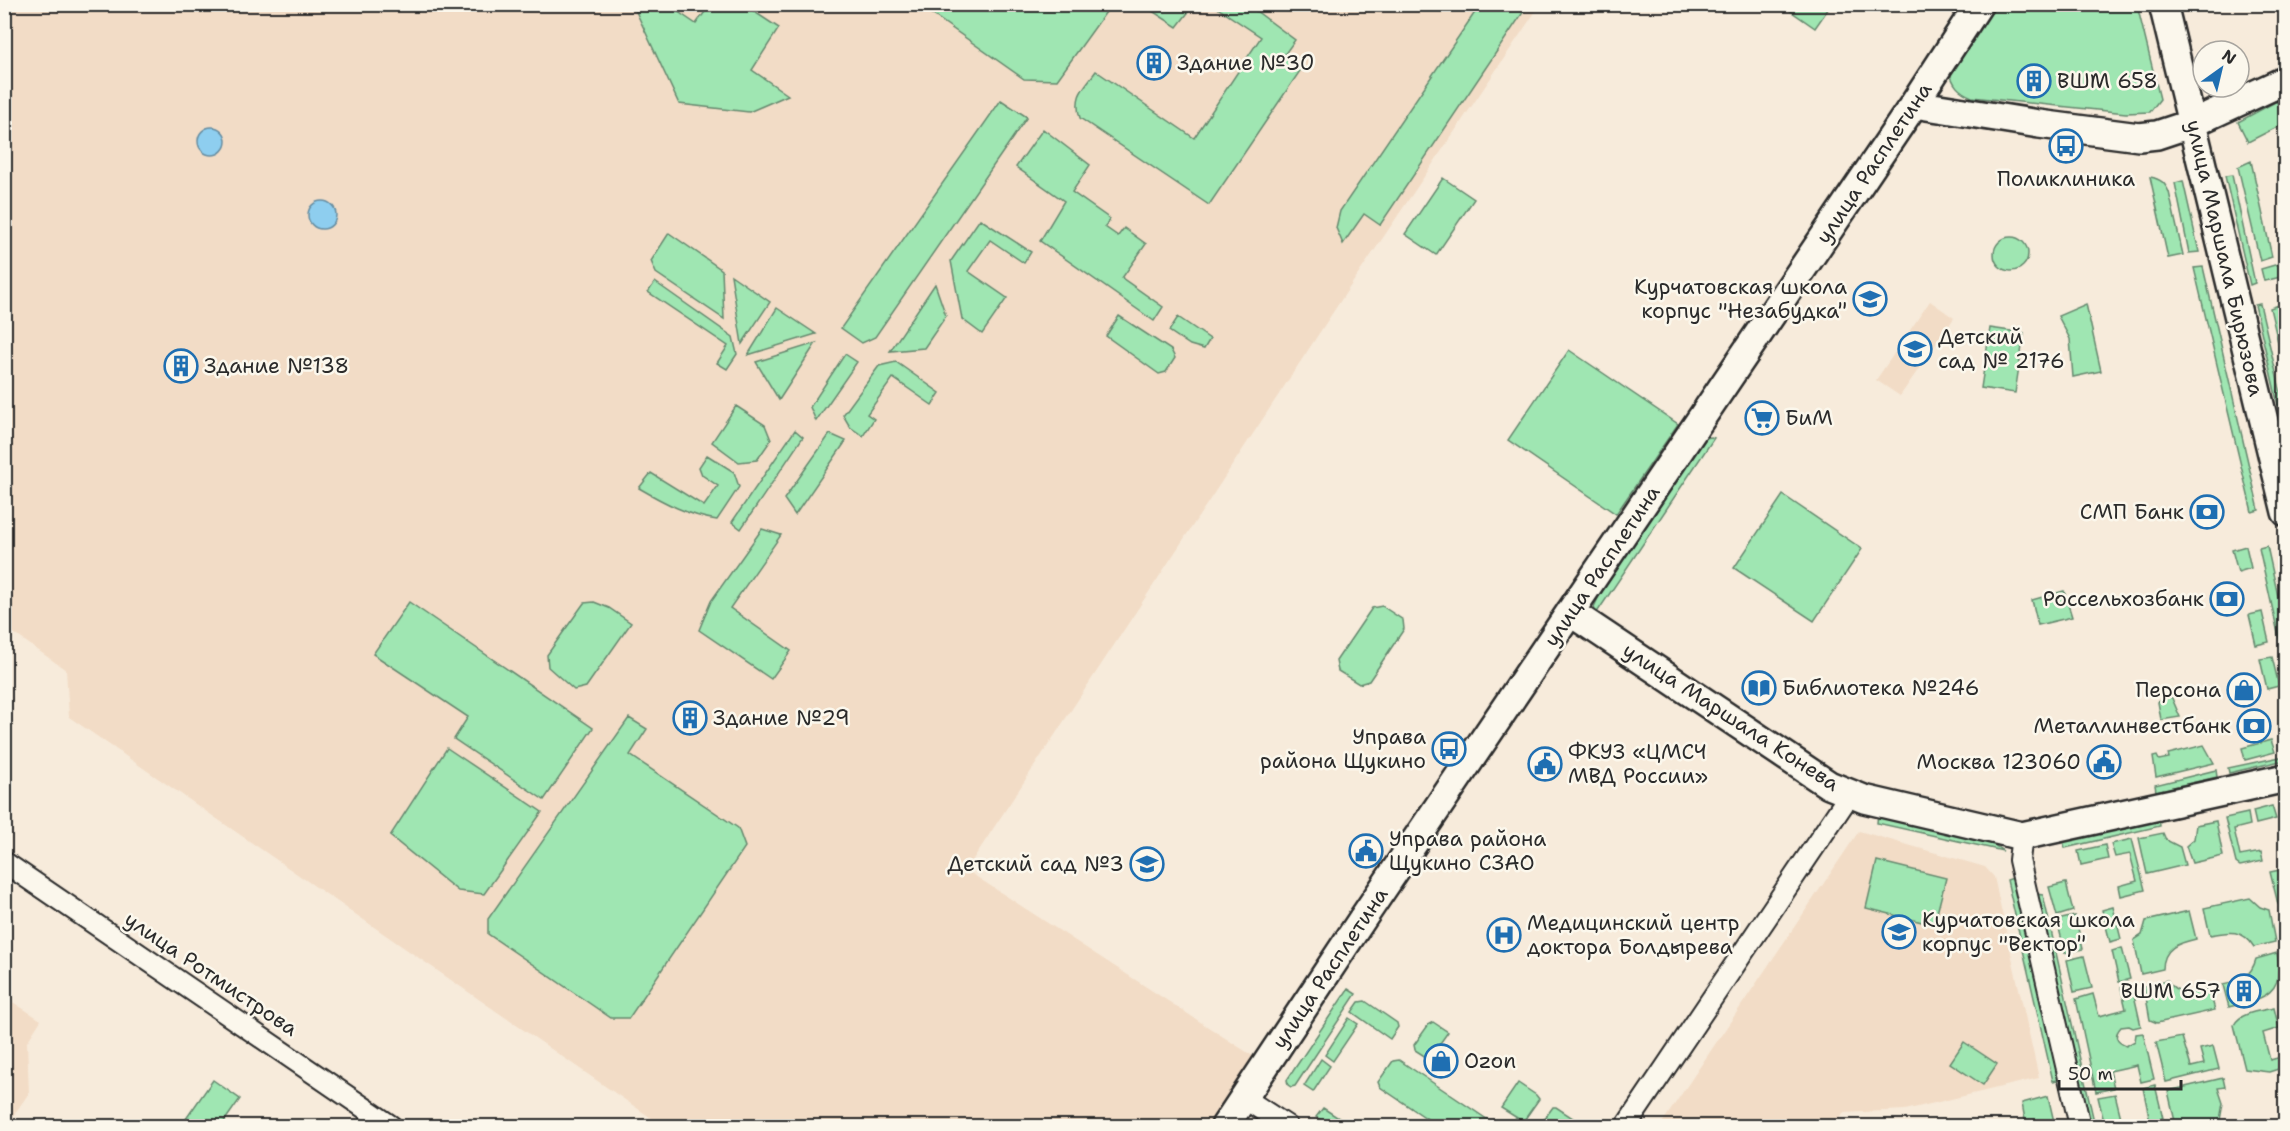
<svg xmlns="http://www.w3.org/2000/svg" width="2290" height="1131" font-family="'Shantell Sans',sans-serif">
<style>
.built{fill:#f2dcc6}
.green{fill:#9fe6b2;stroke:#65886e;stroke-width:1.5}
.water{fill:#8eceef;stroke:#668da1;stroke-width:1.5}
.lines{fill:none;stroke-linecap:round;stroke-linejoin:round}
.street-casing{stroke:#2b2b2b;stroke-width:24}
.secondary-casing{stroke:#2b2b2b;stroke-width:32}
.street{stroke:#fbf7ec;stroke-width:20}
.secondary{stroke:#fbf7ec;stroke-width:27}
.labels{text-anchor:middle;stroke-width:5;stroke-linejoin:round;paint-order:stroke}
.poi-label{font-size:21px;fill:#2b2b2b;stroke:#fbf7ec;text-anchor:start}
.street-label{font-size:21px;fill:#2b2b2b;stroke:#fbf7ec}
</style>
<rect width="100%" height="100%" fill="#f7ebdb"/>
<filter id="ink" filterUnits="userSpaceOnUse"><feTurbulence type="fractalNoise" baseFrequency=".0167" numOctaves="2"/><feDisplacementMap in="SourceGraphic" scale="12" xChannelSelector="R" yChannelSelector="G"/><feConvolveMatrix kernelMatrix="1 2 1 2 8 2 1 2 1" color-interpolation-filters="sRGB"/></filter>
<g filter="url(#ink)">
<path class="built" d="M 5,5 L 1540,5 L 1345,294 L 966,870 L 1259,1060 L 1216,1126 L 659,1126 L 660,1124 L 69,717 L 66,670 L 5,627 Z
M 1930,301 L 1954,318 L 1900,396 L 1876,380 Z
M 1859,831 L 1985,867 L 1994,877 L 2039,1078 L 1905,1110 L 1843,1113 L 1834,1126 L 1660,1126 Z
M 5,1000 L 9,1003 L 11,1001 L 41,1020 L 27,1042 L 29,1093 L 6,1126 L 4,1126 Z"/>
<path class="green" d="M 633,5 L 668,5 L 696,24 L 710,5 L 744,5 L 779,28 L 752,70 L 788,95 L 749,112 L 679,104 Z
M 919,5 L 1111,5 L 1057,80 L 1024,79 Z
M 1143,5 L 1194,5 L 1177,27 Z
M 1213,5 L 1248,5 L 1295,40 L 1284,55 L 1302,68 L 1209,205 L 1080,118 C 1073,95 1084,88 1096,71 L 1194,138 L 1261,37 Z
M 1480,5 L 1528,5 L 1380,225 L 1364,214 L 1343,244 L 1336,228 L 1340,211 Z
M 1782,5 L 1782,4 L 1831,5 L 1815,28 Z
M 1987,5 L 2137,5 L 2160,99 L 2150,112 L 2126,113 L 1972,97 C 1958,91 1953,85 1949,70 Z
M 1001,100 L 1027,117 L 875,337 L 862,343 L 841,328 Z
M 2277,101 L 2285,119 L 2285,123 L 2248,142 L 2238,122 Z
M 1043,129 L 1090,165 L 1072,192 L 1110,219 L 1105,227 L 1118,236 L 1124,228 L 1146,244 L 1122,278 L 1163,307 L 1154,321 L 1040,241 L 1064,201 L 1016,167 Z
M 2251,161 L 2272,257 L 2260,261 L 2238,167 Z
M 2232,175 L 2255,283 L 2250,285 L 2225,176 Z
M 2150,177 C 2161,179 2165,183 2169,192 L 2183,255 L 2168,258 Z
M 1443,178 L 1474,199 L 1436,255 L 1405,234 Z
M 2183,181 L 2199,252 L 2189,253 L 2175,183 Z
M 980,219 L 1031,252 L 1024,263 L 990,240 L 968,271 L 1007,298 L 982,334 L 962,319 L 951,261 Z
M 669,233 L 722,270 L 724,319 L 656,273 L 651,261 Z
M1994 254a17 17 0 1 1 34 0a17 17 0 1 1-34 0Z
M 2285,262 L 2285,276 L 2264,281 L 2261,269 Z
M 2203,267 L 2259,510 L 2252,512 L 2194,268 Z
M 731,275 L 770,302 L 742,344 Z
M 655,282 L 733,337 L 737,354 L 727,369 L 717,363 L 728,346 L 648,292 Z
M 935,284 L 946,316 L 924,348 L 890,351 Z
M 2086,304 L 2101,371 L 2073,377 L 2070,339 L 2058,316 Z
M 2260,304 L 2285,411 L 2285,435 L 2255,305 Z
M 2282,304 L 2286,318 L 2285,372 L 2270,308 Z
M 777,308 L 816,334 L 748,355 Z
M 1119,316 L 1171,350 L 1175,358 L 1166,372 L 1159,374 L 1106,336 Z
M 1178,317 L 1210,339 L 1204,349 L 1190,345 L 1169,331 Z
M 1990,328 L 2024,333 L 2015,393 L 1981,388 Z
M 816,343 L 779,400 L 756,362 Z
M 1569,350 L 1678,424 L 1616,514 L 1508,440 Z
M 845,354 L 857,362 L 816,421 L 810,407 Z
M 896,362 L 940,393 L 932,405 L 893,378 L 867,414 L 874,419 L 863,436 L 850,427 L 843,415 L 879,366 Z
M 736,406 L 765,425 L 771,440 L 757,460 L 739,462 L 712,442 Z
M 795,430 L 803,437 L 741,529 L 732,522 Z
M 830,434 L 846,441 L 795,515 L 784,499 Z
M 1711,437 L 1714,438 L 1596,614 L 1594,607 L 1599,596 L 1705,438 Z
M 707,455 L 734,472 L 739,487 L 717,520 C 689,516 663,502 639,488 L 651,473 L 704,506 L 718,486 L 702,475 L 699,467 Z
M 1783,495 L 1862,549 L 1814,621 L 1734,568 Z
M 762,529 L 781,535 L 730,608 L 791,651 L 771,679 L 699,630 L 711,601 Z
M 2246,546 L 2251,568 L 2238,572 L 2232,550 Z
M 2267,546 L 2285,628 L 2285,665 L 2259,548 Z
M 2064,591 L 2072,617 L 2038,625 L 2032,600 Z
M 409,602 L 593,728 L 544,800 L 454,739 L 468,717 L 373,654 Z
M 594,602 L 609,608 L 631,623 L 586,687 L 574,690 L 548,667 L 547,655 L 584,603 Z
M 1382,606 L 1403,620 L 1404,629 L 1369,681 L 1359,684 L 1338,671 L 1336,661 L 1372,608 Z
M 2262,612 L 2269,642 L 2256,645 L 2249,615 Z
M 2272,657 L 2279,686 L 2267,689 L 2260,659 Z
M 2171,696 L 2180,717 L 2161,720 L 2158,702 Z
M 629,718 L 647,729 L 630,755 L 738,828 L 745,847 L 629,1018 L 611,1018 L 488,934 L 488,919 Z
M 2271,740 L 2275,752 L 2245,760 L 2242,748 Z
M 2204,745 L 2214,763 L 2156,777 L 2153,757 L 2157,756 L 2159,760 L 2169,758 L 2168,754 Z
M 447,748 L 542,812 L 484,894 L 458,891 L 390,836 Z
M 2285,756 L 2285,760 L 2229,773 L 2228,768 Z
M 2216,770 L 2217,777 L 2156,791 L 2155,785 Z
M 2272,806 L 2276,819 L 2256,824 L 2253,811 Z
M 1878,813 L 1991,843 L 2003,851 L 1877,823 Z
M 2248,813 L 2250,825 L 2234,829 L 2240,856 L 2261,852 L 2263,861 L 2240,866 L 2236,863 L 2225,818 Z
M 2159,818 L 2160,826 L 2065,848 L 2063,841 Z
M 2216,821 L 2223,856 L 2192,863 L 2186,846 L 2194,839 L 2196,825 Z
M 2163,833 L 2166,840 L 2180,847 L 2185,865 L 2147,874 L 2139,838 Z
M 2132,839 L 2145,890 L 2121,896 L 2119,886 L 2137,881 L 2130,854 L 2115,857 L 2111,844 Z
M 2105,845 L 2108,859 L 2081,865 L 2078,851 Z
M 1877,861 L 1946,878 L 1934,925 L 1866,908 Z
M 2280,870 L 2285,891 L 2285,903 L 2278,904 L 2270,872 Z
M 2016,877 L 2061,1079 L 2053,1081 L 2007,880 Z
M 2066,883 L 2073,911 L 2057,916 L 2049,887 Z
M 2036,894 L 2043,895 L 2095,1126 L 2088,1126 Z
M 2250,898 L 2260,907 L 2269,910 L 2275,942 L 2254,947 C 2243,929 2229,931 2210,935 L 2204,908 Z
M 2113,907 L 2121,939 L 2110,942 L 2102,910 Z
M 2189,911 L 2196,939 C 2178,943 2163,948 2163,969 L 2141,974 L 2134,940 L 2142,935 L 2146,921 Z
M 2075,916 L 2083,949 L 2065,953 L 2057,920 Z
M 2122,948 L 2130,979 L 2119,982 L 2112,951 Z
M 2277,953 C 2286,995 2262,999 2229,1007 L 2223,985 C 2241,981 2251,977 2256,959 Z
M 2084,956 L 2092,988 L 2074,992 L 2067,960 Z
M 2167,980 C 2177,996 2193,993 2209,989 L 2215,1010 L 2157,1023 L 2150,1020 L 2144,986 Z
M 2132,986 L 2141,1026 L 2133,1028 L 2129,1026 L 2121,1027 C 2113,1036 2116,1042 2126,1046 L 2135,1041 L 2136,1034 L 2143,1033 L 2154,1079 L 2141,1082 L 2137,1065 L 2110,1071 L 2114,1088 L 2096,1092 L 2076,999 L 2093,994 L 2099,1016 L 2126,1009 L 2121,988 Z
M 1348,989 L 1356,994 L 1295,1086 L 1291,1087 L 1288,1085 L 1287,1080 Z
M 1365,1001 L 1397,1023 L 1398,1027 L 1390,1039 L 1352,1012 L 1359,1002 Z
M 2274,1008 L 2279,1028 L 2263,1033 L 2270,1060 L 2285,1056 L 2285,1067 L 2269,1072 L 2245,1069 L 2234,1025 C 2240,1012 2261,1011 2274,1008 Z
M 1349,1018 L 1358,1024 L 1333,1061 L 1325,1055 Z
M 1433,1022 L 1448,1032 L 1429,1059 L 1415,1050 L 1414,1045 L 1429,1024 Z
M 2182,1037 L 2191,1067 L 2204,1064 L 2200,1049 L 2213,1046 L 2219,1069 L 2166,1082 L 2156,1042 Z
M 1964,1042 L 1997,1064 L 1983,1085 L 1950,1063 Z
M 1321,1059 L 1330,1066 L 1313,1092 L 1304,1086 Z
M 1399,1060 L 1497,1126 L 1438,1126 L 1380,1087 L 1378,1082 L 1393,1061 Z
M 2223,1078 L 2225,1087 L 2218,1088 L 2223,1103 L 2219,1126 L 2176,1126 L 2168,1091 Z
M 213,1080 L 240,1099 L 221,1126 L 181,1126 Z
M 1518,1083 L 1536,1095 L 1539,1099 L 1525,1119 L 1522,1121 L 1501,1108 Z
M 2155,1085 L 2163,1118 L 2150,1121 L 2143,1088 Z
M 2115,1094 L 2123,1126 L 2105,1126 L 2098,1097 Z
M 2048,1096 L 2055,1126 L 2026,1126 L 2022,1103 Z
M 1553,1107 L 1556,1107 L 1585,1126 L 1564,1126 L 1560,1124 L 1558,1126 L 1539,1126 Z
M 1323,1108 L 1351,1126 L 1330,1126 L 1316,1117 Z"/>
<path class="water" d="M198 141a14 14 0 1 1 28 0a14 14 0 1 1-28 0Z
M308 215a14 14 0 1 1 28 0a14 14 0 1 1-28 0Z"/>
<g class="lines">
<g class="street-casing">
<path id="street" d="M 2022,836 L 2019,860 L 2080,1126
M 4,862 L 391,1126
M 1244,1098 L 1287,1126
M 1626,1126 L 1850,794"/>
</g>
<g class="secondary-casing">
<path id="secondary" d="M 2163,4 L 2286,512
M 1914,104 L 2039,124 L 2139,137 L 2157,135 L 2193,123 L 2286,80
M 1570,612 L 1829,785 L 1864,799 L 2022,836 L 2286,778
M 1225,1126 L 1363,918 L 1914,104 L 1979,4"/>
</g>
<use href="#street" class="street"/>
<use href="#secondary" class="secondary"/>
</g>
</g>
<defs>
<g id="building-ring" transform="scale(1.725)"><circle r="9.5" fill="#fbf7ec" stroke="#1f6fb2" stroke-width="1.5"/><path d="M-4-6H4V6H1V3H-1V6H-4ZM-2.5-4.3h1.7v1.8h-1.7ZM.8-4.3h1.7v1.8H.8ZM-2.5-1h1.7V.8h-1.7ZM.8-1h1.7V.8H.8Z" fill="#1f6fb2"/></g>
<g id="bus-ring" transform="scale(1.725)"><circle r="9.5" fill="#fbf7ec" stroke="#1f6fb2" stroke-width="1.5"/><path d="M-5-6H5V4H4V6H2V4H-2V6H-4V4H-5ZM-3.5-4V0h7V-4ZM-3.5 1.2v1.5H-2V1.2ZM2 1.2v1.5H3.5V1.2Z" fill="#1f6fb2"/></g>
<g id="school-ring" transform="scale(1.725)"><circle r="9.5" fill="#fbf7ec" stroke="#1f6fb2" stroke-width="1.5"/><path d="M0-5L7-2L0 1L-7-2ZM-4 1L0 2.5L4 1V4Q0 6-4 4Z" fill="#1f6fb2"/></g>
<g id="supermarket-ring" transform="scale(1.725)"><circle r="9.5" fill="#fbf7ec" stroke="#1f6fb2" stroke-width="1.5"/><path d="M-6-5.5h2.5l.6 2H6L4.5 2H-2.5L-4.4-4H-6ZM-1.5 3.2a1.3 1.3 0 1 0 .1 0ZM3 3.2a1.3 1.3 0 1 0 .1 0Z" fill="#1f6fb2"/></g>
<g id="bank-ring" transform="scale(1.725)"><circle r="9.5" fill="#fbf7ec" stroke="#1f6fb2" stroke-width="1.5"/><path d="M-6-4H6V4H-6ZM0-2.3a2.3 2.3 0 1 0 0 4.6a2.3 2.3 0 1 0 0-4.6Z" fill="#1f6fb2"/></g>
<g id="library-ring" transform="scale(1.725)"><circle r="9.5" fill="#fbf7ec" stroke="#1f6fb2" stroke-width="1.5"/><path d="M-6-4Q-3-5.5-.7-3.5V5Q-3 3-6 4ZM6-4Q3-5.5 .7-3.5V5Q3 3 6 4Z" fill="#1f6fb2"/></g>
<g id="shop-ring" transform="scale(1.725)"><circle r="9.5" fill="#fbf7ec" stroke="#1f6fb2" stroke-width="1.5"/><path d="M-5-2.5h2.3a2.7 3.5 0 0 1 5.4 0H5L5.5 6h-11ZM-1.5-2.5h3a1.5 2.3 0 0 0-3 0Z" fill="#1f6fb2"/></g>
<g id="civic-ring" transform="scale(1.725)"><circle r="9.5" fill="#fbf7ec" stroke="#1f6fb2" stroke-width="1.5"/><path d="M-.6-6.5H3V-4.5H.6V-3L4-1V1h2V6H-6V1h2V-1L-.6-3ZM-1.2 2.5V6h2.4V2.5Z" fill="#1f6fb2"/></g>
<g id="hospital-ring" transform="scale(1.725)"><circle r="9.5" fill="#fbf7ec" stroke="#1f6fb2" stroke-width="1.5"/><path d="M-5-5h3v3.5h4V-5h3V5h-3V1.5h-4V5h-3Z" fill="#1f6fb2"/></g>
</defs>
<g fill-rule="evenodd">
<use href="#building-ring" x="1154" y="63"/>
<use href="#building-ring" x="2034" y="81"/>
<use href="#bus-ring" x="2066" y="146"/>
<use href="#school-ring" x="1870" y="299"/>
<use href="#school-ring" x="1915" y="349"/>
<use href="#building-ring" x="181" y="366"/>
<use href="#supermarket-ring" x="1762" y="418"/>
<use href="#bank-ring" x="2207" y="512"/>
<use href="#bank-ring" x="2227" y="599"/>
<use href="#library-ring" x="1759" y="688"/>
<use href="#shop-ring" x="2244" y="690"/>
<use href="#building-ring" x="690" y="718"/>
<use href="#bank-ring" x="2254" y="726"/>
<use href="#bus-ring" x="1449" y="749"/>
<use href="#civic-ring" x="2104" y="762"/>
<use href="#civic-ring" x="1545" y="764"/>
<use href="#civic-ring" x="1366" y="851"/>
<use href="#school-ring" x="1147" y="864"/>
<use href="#school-ring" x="1899" y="932"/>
<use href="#hospital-ring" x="1504" y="935"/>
<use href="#building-ring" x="2244" y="991"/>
<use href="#shop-ring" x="1441" y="1061"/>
</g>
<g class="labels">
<g class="poi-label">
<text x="1177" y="70">Здание №30</text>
<text x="2057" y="88">ВШM 658</text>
<text x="2066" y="186" text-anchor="middle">Поликлиника</text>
<text x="1847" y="294" text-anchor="end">Курчатовская школа<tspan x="1847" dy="24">корпус "Незабудка"</tspan></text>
<text x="1938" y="344">Детский<tspan x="1938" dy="24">сад № 2176</tspan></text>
<text x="204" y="373">Здание №138</text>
<text x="1785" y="425">БиМ</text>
<text x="2184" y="519" text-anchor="end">СМП Банк</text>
<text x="2204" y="606" text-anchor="end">Россельхозбанк</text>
<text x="1782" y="695">Библиотека №246</text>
<text x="2221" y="697" text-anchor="end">Персона</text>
<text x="713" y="725">Здание №29</text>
<text x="2231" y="733" text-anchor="end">Металлинвестбанк</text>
<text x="1426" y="744" text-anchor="end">Управа<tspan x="1426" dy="24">района Щукино</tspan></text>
<text x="1568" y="759">ФКУЗ «ЦМСЧ<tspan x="1568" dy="24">МВД России»</tspan></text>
<text x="2081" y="769" text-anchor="end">Москва 123060</text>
<text x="1389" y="846">Управа района<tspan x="1389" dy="24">Щукино СЗАО</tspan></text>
<text x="1124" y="871" text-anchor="end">Детский сад №3</text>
<text x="1922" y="927">Курчатовская школа<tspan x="1922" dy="24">корпус "Вектор"</tspan></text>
<text x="1527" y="930">Медицинский центр<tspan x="1527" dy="24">доктора Болдырева</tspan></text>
<text x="2221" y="998" text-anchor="end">ВШM 657</text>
<text x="1464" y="1068">Ozon</text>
</g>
<g class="street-label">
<text transform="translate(1874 163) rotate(-56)" y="7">улица Расплетина</text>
<text transform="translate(2225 258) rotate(77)" y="7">улица Маршала Бирюзова</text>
<text transform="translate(1602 566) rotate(-56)" y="7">улица Расплетина</text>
<text transform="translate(1731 717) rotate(33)" y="7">улица Маршала Конева</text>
<text transform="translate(1330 968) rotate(-56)" y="7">улица Расплетина</text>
<text transform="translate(211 974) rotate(34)" y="7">улица Ротмистрова</text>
</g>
</g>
<rect width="2290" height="1131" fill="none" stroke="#fbf7ec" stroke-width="24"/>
<rect x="12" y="12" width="2266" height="1107" fill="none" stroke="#2b2b2b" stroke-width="2" filter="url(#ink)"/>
<g transform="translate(2221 69) rotate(34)"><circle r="28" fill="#fbf7ec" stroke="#a8a59f" stroke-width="1.5"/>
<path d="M0-4.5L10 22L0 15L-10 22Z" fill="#1f6fb2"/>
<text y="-9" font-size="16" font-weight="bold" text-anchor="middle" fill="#2b2b2b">N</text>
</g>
<path d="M2059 1080v9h122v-9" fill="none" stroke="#2b2b2b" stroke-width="3"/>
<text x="2068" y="1080" font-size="18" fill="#2b2b2b" stroke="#fbf7ec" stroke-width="4.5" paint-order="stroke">50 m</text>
</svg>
